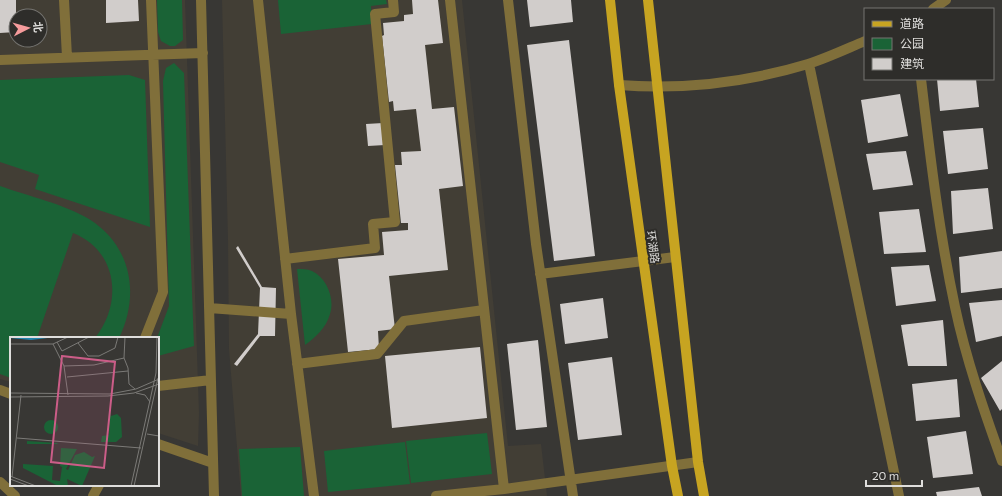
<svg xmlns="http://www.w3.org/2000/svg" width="1002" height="496" font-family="Commissioner,'Noto Sans SC',sans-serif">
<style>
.built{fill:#423e35;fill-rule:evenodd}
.green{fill:#1a6336}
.building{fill:#d1cdcb}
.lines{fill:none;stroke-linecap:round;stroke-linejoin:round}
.minor{stroke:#806f3a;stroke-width:10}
.major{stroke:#c7a421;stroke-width:10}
.labels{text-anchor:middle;stroke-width:4;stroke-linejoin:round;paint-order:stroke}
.street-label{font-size:11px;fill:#dfdedc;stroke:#2e2d2a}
.inset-road{fill:none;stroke:#7b7a77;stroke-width:1}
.view{fill:#cc5d88;fill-opacity:0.15;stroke:#cc5d88;stroke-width:2}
.inset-edge{fill:none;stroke:#dfdedc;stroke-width:2}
</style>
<rect width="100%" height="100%" fill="#383734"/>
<path class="built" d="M 0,0 L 185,0 L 199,413 L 198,446 L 158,433 L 158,338 L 11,338 L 11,382 L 0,379 ZM 16,16 L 40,16 L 40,40 L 16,40 Z
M 222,0 L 462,0 L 508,446 L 541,444 L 547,496 L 241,496 L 229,349 L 228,240 Z"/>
<path class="green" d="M 157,0 L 182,0 L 183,40 L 175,46 L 170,46 L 161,41 L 158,32 Z
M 278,0 L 386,0 L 387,4 L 371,6 L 372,24 L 281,34 Z
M 174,63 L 184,73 L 194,346 L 158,356 L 157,338 L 169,306 L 163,81 L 166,68 Z
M 129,75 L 145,80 L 150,227 L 35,189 L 39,175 L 0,162 L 0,80 Z
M 0,186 C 28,196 64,204 89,219 C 132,246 140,295 119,338 L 95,338 C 123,303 118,251 73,233 L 37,338 L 11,338 L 11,378 L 0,374 Z
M 297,269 C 302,269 307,269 312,271 C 327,278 335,299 330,314 C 326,328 316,337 305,345 Z
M 487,433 L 492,474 L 411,483 L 406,441 Z
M 405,442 L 410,484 L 328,492 L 324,451 Z
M 300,447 L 304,496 L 242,496 L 239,449 Z"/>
<path class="building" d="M 0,0 L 16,0 L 16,32 L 0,33 Z
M 106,0 L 138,0 L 139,21 L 106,23 Z
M 412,0 L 438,0 L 443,43 L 425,45 L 432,109 L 454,107 L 463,186 L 439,189 L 448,270 L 389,276 L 395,329 L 378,331 L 379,349 L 348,352 L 338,259 L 384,255 L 382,232 L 408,230 L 408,223 L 401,223 L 395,165 L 402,165 L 401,152 L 421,151 L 416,109 L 394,111 L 393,101 L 389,102 L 382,36 L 384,35 L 383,23 L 404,21 L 404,15 L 413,14 Z
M 527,0 L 571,0 L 573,22 L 530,27 Z
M 569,40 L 595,256 L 554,261 L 527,45 Z
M 937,79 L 976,79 L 979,107 L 940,111 Z
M 900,94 L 908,136 L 868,143 L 861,100 Z
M 383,123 L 385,145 L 368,146 L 366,124 Z
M 983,128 L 988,169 L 948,174 L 943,131 Z
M 906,151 L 913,185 L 873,190 L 866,154 Z
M 988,188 L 993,229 L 953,234 L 951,191 Z
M 919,209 L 926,252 L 884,254 L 879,212 Z
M 238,246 L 262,287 L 276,288 L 275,336 L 260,336 L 237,366 L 234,364 L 258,334 L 260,288 L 236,248 Z
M 1002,251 L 1002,288 L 961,293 L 959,257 Z
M 929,265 L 936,301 L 896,306 L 891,267 Z
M 603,298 L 608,338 L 565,344 L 560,304 Z
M 1002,300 L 1002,336 L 976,342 L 969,303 Z
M 943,320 L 947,366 L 908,366 L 901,325 Z
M 538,340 L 547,427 L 516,430 L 507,344 Z
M 480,347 L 487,418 L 392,428 L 385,356 Z
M 612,357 L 622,435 L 578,440 L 568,363 Z
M 1002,361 L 1002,409 L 1000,411 L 981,378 Z
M 957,379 L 960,417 L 916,421 L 912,384 Z
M 966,431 L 973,474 L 933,478 L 927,437 Z
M 979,487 L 982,496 L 937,496 L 936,492 Z"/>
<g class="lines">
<path class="minor" d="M 64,0 L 67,57
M 201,0 L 214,496
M 258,0 L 291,314 L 314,496
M 508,0 L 536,244 L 573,496
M 933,9 L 946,0
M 0,60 L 203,53
M 809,64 L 899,496
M 921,79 C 930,155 939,232 955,307 C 966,359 984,411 1002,461
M 619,85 C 684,90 745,83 808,64 C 827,58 846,49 865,41
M 285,259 L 375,248 L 373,224 L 395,222 L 375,14 L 394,12 L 393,0
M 540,274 L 675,257
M 209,308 L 291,314
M 145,338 L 163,292 L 151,0
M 297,364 L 377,354 L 404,321 L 484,310
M 158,386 L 211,380
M 0,390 L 11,394
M 158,444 L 213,463
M 0,482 L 15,496
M 504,489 L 698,462
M 93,496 L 99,485
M 436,496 L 504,489 L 450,0"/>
<path class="major" d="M 610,0 L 619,85 L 672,466 L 678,496
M 648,0 L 698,462 L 704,496"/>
</g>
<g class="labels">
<g class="street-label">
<text transform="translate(653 247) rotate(82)" y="4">环湖路</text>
</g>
</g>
<g transform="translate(10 337)">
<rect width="149" height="149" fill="#383734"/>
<path d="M 100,73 L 101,79 L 107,77 L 111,81 L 112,100 L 106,105 L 91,105 L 92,99 L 99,98 ZM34 90a7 7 0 1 1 14 0a7 7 0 1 1-14 0ZM 17,104 L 47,106 L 48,107 L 17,107 ZM 51,111 L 67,112 L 56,132 L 50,129 ZM 74,115 L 82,120 L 85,119 L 72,149 L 57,142 L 58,149 L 48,149 L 13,131 L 13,127 L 43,129 L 42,143 L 50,144 L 52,130 L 58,133 L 65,118 Z" fill="#1a6336"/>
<path d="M 46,0 L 21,3 L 0,1 L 0,0 Z" fill="#2285ae"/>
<path class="inset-road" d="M 115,0 L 114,21 L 118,31 L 119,47 L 125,52M 47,5 L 52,14 L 79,0M 68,6 L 78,19 L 89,19 L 105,11 L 108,0M 0,7 L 43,7 L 58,0M 43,7 L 54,29 L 58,58M 54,29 L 84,28 L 114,21M 57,40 L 118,34M 0,56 L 100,57 L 126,52 L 149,42M 126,56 L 135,58 L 140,65M 0,60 L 98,59 L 124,56 L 149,47M 137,97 L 149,99M 7,101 L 131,111M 0,139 L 26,149M 2,140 L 11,58M 0,142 L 19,149M 121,149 L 146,36 L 147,0M 124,149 L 148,41"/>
<path class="view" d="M 52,19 L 105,25 L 94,131 L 41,125 Z"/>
<rect width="149" height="149" class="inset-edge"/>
</g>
<rect x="864" y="8" width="130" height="72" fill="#2e2d2a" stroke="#757471"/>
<rect x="872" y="21" width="20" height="6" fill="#c7a421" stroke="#757471"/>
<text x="900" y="28" font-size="12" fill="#dfdedc">道路</text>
<rect x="872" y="38" width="20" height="12" fill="#1a6336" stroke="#757471"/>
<text x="900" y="48" font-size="12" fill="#dfdedc">公园</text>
<rect x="872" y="58" width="20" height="12" fill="#d1cdcb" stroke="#757471"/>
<text x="900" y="68" font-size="12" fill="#dfdedc">建筑</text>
<g transform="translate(28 28) rotate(84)"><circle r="19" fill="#2e2d2a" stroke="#757471"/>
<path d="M0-3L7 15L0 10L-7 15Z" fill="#f59b9c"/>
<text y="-6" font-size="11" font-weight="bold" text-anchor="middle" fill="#dfdedc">北</text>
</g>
<path d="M866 480v6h56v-6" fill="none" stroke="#dfdedc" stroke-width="2"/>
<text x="872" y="480" font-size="12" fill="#dfdedc" stroke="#2e2d2a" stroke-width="3" paint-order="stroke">20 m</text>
</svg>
